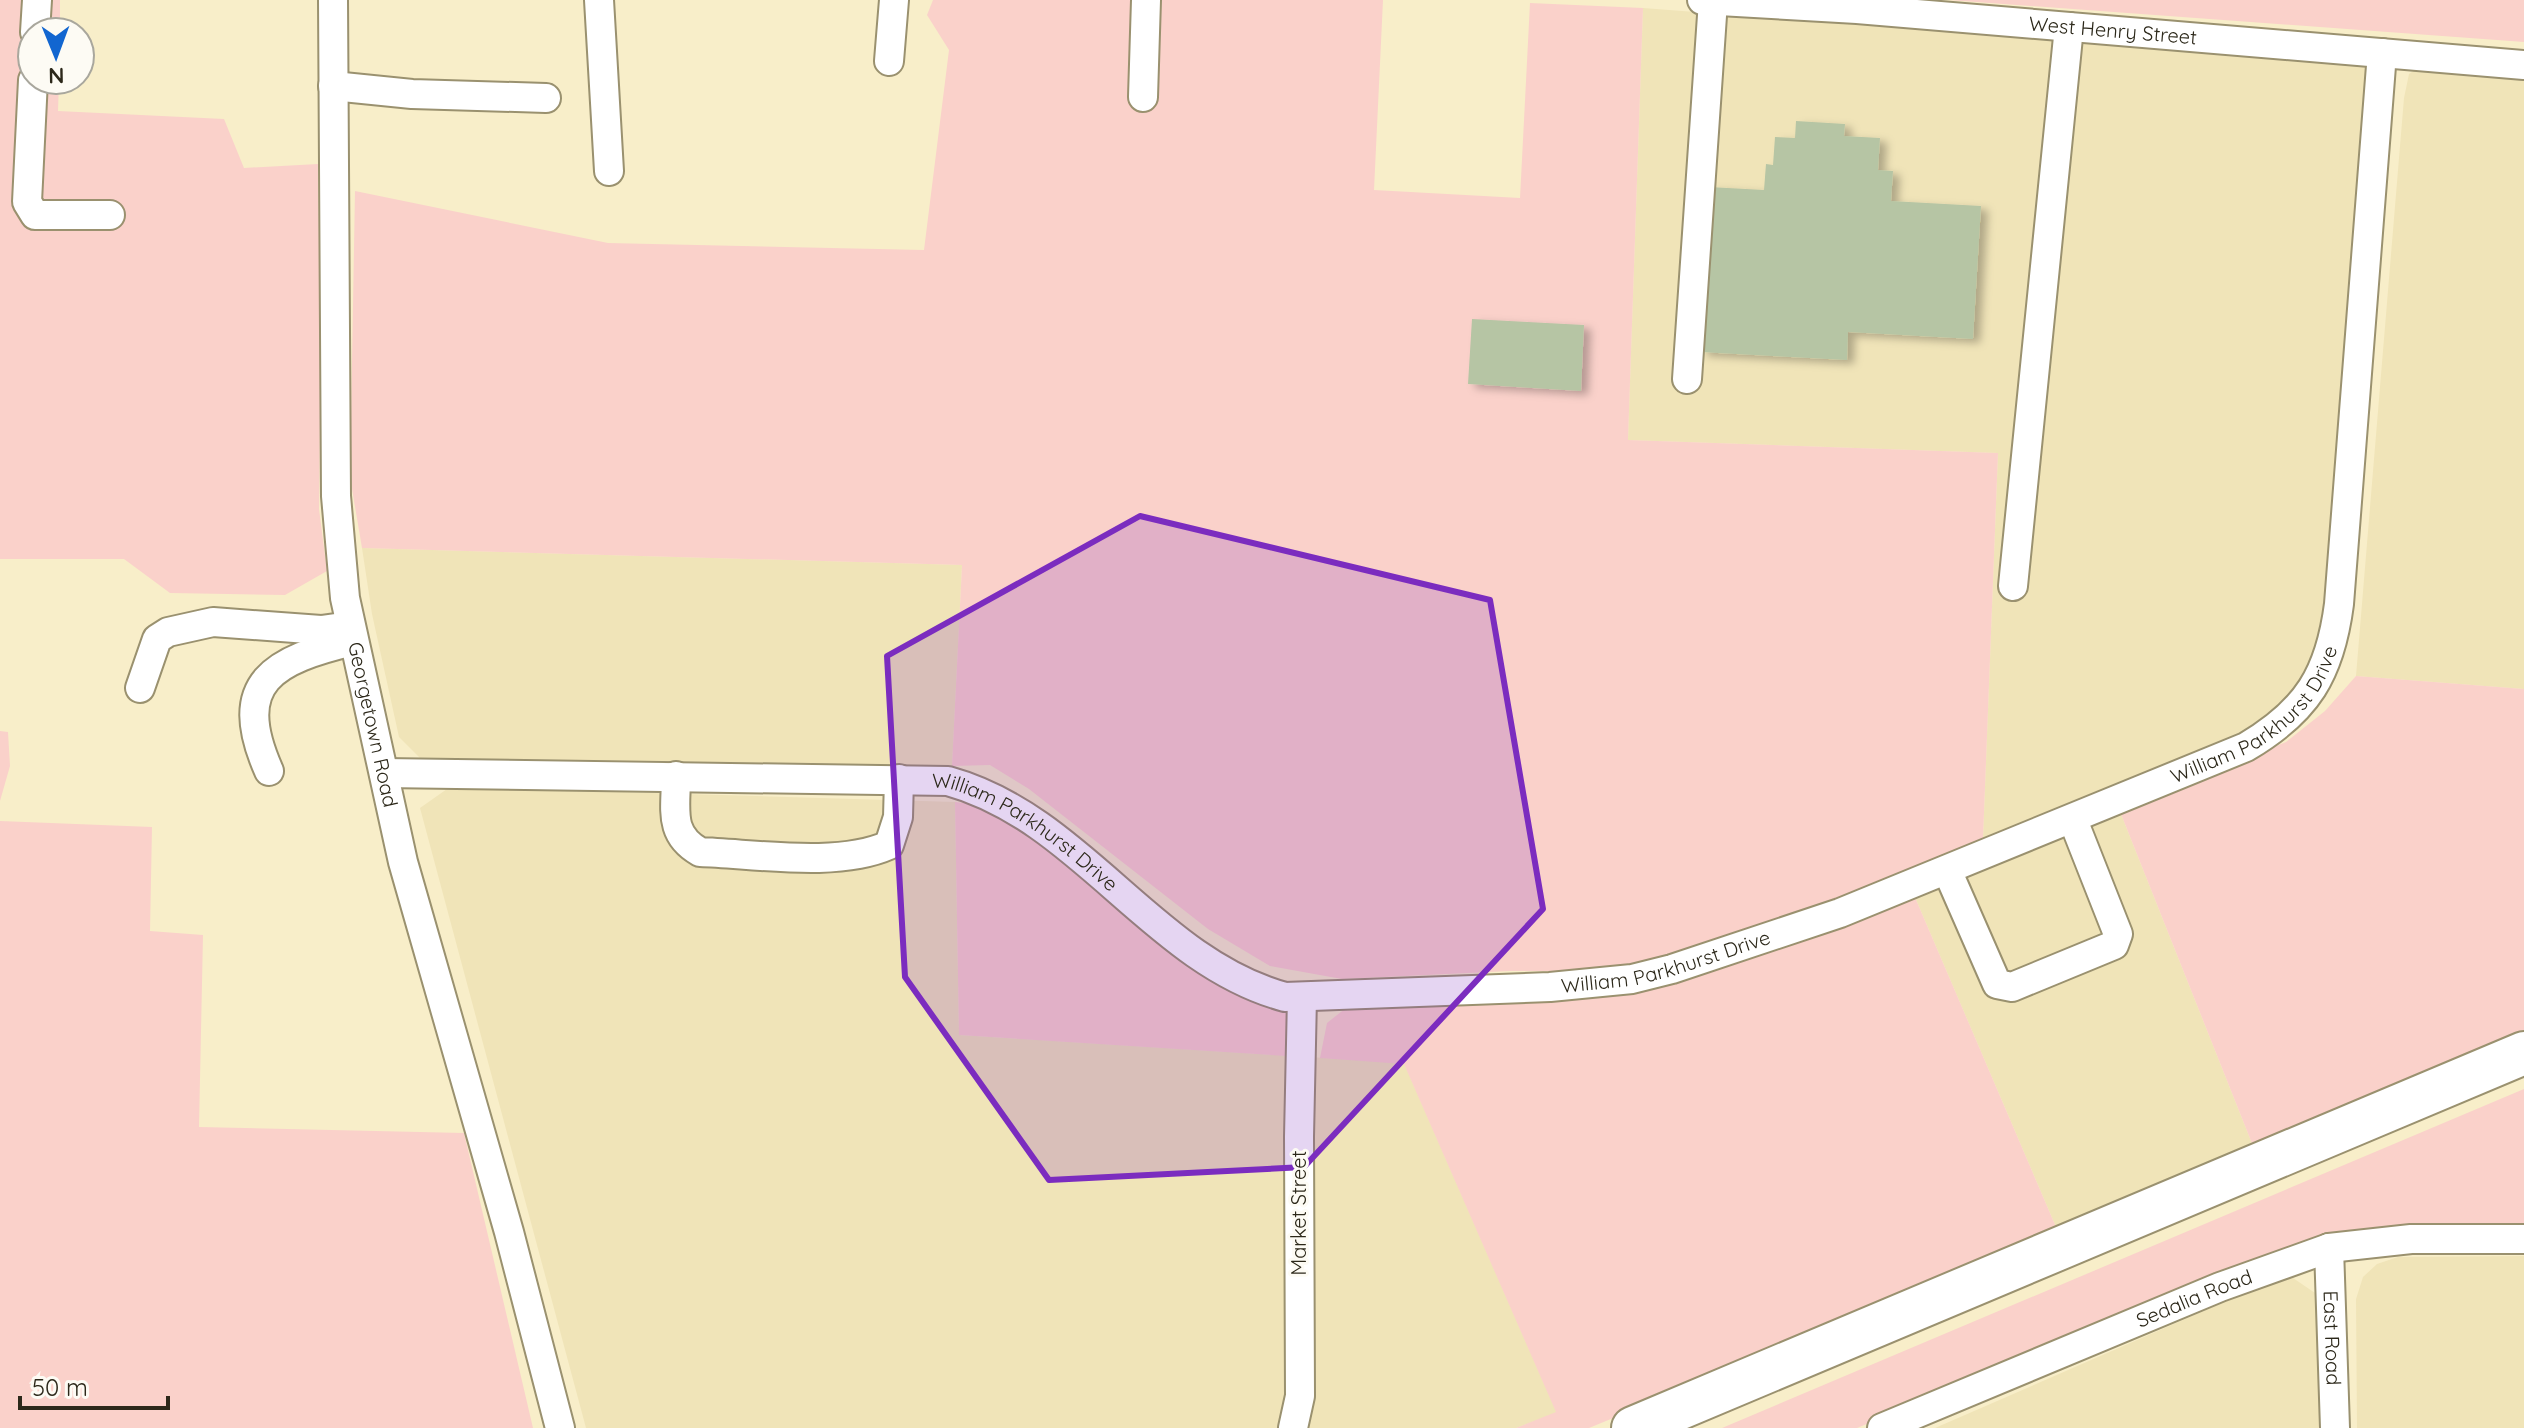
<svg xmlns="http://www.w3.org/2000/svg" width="2524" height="1428" font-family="Quicksand,sans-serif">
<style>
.built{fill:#f0e4b8}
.green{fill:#fad1ca}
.building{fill:#b6c5a4;filter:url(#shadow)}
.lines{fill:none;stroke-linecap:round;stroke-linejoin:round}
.minor-casing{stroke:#9a916f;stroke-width:32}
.highway-casing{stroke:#9a916f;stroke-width:46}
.minor{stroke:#fff;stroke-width:28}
.highway{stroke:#fff;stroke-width:42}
.marked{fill:#7b2cbf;fill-opacity:0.2;stroke:#7b2cbf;stroke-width:6;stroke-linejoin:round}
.labels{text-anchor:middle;stroke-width:6;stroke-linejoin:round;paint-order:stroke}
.street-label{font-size:20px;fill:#2c281a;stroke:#fdfbf4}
</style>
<defs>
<filter id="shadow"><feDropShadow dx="7" dy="4" stdDeviation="4" flood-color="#0004"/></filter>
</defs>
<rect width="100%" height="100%" fill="#f8eec9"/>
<path class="built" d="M 1643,8 L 2349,62 L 2367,68 L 2377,87 L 2318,675 L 2252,730 L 1983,839 L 1998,453 L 1628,440 Z
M 2422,65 L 2524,74 L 2524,689 L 2356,676 L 2404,98 L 2409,74 Z
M 362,548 L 962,565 L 952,766 L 421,759 L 399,737 L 372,614 Z
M 485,788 L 955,802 L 959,1035 L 1404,1063 L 1557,1413 L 1516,1428 L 586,1428 L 420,808 L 447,789 Z
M 2119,809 L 2255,1151 L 2059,1234 L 1914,895 Z
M 2524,1256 L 2524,1428 L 2357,1428 L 2356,1299 L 2363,1277 L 2377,1264 L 2398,1257 Z
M 2293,1278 L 2318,1295 L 2330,1428 L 1935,1428 L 2261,1286 Z"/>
<path class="green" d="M 0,0 L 60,0 L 60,32 L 32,32 L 32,80 L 59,80 L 58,111 L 224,119 L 244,168 L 318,164 L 321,337 L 319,509 L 327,571 L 285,595 L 170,593 L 124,559 L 0,559 Z
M 933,0 L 1383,0 L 1374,190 L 1520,198 L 1530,3 L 1643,8 L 1628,440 L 1998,453 L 1983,839 L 1765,931 L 1670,962 L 1586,971 L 1510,971 L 1342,979 L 1270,966 L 1208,929 L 1029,789 L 990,765 L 952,766 L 962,565 L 362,548 L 350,477 L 355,191 L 608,243 L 924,250 L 949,50 L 927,15 Z
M 1949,0 L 2524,0 L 2524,42 Z
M 2356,676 L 2524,689 L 2524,1040 L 2255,1151 L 2119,809 L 2286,742 L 2325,711 Z
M 0,731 L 8,732 L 10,766 L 0,801 Z
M 955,802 L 991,806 L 1169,942 L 1287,999 L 1302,1057 L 959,1035 Z
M 0,821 L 152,827 L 150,931 L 203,935 L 199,1127 L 464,1133 L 533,1428 L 0,1428 Z
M 1914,895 L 2059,1234 L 1589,1428 L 1516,1428 L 1556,1412 L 1404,1064 L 1320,1058 L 1327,1023 L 1351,1004 L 1591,993 Z
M 2524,1089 L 2524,1229 L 2382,1230 L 2020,1360 L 1857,1428 L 1722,1428 Z"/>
<path class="building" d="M 1796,121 L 1845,124 L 1844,136 L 1880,138 L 1878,170 L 1893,171 L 1891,201 L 1981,206 L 1973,339 L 1848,332 L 1847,360 L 1700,352 L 1709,187 L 1764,190 L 1766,164 L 1773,165 L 1775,137 L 1795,138 Z
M 1472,319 L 1584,325 L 1581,391 L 1468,384 Z"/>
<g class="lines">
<g class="minor-casing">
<g id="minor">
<path id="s1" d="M 333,0 L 336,496 L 345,598 L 403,862 L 509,1232 L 560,1428"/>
<path d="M 599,0 L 609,171"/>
<path id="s2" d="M 1702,0 L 1857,9 L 2524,65"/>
<path d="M 35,32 L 37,0"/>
<path d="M 889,61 L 894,0"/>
<path d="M 33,80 L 27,202 L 35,215 L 110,215"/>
<path d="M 333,86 L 412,94 L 546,98"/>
<path d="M 1143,97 L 1146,0"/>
<path d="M 1687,379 L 1713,1"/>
<path d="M 2013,586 L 2069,27"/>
<path d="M 140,688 L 157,639 L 168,632 L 213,622 L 321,630 L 350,626"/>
<path d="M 269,771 C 229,681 275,660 353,641"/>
<path id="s3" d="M 384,773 L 948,781 C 1082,818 1153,961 1285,997 L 1550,987 L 1632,979 L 1672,969 L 1840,913 L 2246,747 C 2307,711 2330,674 2339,604 L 2382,53"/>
<path d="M 676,776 C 676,809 668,834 700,852 C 756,854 838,868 889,845 L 898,817 L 899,779"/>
<path d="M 1947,870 L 1997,984 L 2012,987 L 2114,945 L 2118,934 L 2073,820"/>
<path id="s4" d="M 2329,1248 L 2335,1428"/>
<path d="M 1293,1428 L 1300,1396 L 1299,1137 L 1302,997"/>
<path id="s5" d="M 1882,1428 L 2220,1287 L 2329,1248 L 2411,1239 L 2524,1239"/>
</g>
</g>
<g class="highway-casing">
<path id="highway" d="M 1633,1428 L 2524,1053"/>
</g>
<use href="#minor" class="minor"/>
<use href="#highway" class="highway"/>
</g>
<path class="marked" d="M 1140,516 L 1490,600 L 1543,909 L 1304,1167 L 1049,1180 L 905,977 L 887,656 Z"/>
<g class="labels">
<g class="street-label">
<text dy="7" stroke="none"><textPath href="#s2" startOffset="412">West Henry Street</textPath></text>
<text dy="7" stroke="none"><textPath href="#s3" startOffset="2000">William Parkhurst Drive</textPath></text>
<text dy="7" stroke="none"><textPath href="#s1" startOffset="728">Georgetown Road</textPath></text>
<text dy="7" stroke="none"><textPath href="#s3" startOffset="656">William Parkhurst Drive</textPath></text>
<text dy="7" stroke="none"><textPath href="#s3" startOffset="1352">William Parkhurst Drive</textPath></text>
<text transform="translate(1299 1213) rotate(-90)" y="7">Market Street</text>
<text dy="7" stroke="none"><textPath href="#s5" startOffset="338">Sedalia Road</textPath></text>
<text dy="7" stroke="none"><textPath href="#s4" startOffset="90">East Road</textPath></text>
</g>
</g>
<g transform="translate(56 56) rotate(179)"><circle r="38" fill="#fdfbf4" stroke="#a9a79d" stroke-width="2"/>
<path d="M0-6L14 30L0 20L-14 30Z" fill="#1266d0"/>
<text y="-12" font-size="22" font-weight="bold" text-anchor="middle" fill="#2c281a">N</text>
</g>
<path d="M20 1396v12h148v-12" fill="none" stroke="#2c281a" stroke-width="4"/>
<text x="32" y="1396" font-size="24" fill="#2c281a" stroke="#fdfbf4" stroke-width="6" paint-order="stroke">50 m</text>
</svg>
